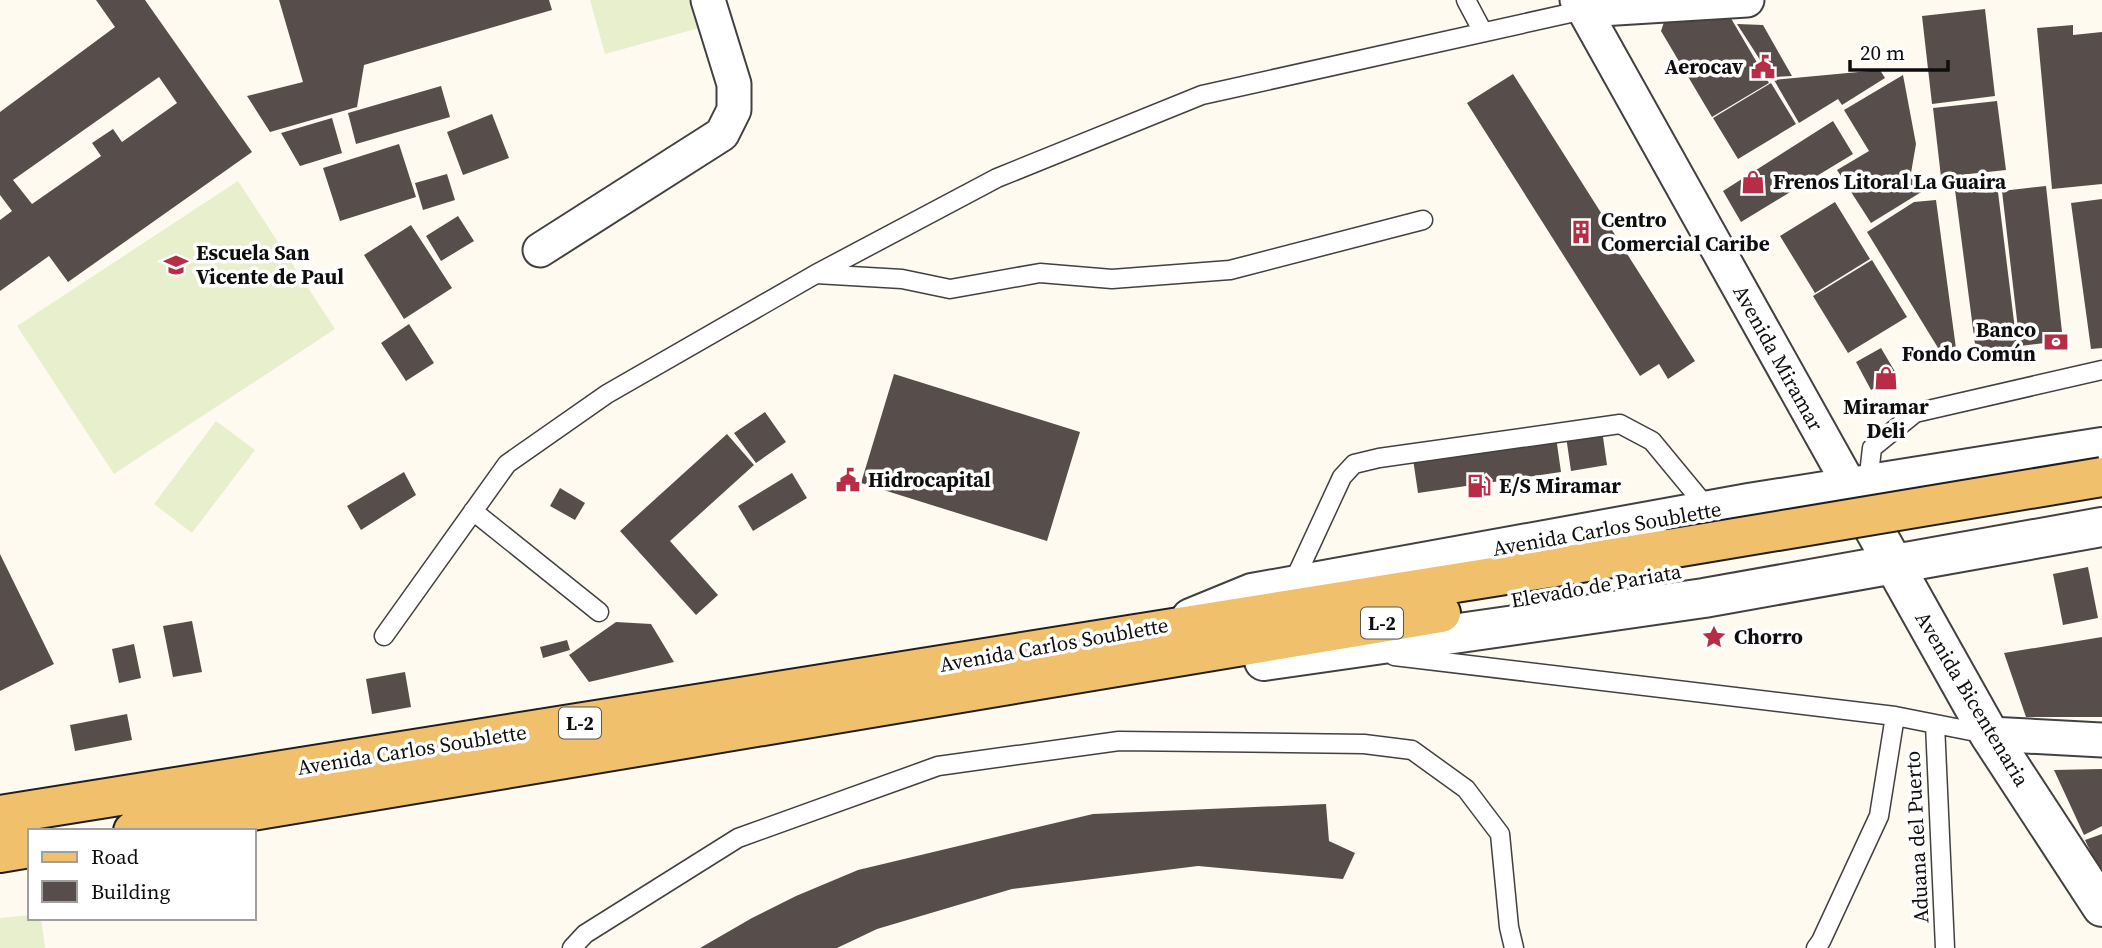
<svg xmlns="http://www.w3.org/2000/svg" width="2102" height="948" font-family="'Source Serif 4',serif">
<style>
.pitch{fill:#e8efcd}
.building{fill:#574e4b;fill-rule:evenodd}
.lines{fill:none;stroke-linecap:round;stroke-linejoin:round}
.service-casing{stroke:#414141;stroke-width:21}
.minor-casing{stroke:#414141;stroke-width:37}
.tertiary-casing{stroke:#414141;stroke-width:42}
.primary-casing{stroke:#1f1f1f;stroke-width:42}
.service{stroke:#fff;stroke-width:18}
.minor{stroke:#fff;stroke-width:33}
.tertiary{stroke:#fff;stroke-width:38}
.primary{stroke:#f1c06d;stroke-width:38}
.primary-bridge-casing{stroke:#1f1f1f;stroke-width:42;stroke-linecap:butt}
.primary-bridge{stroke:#f1c06d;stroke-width:38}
.labels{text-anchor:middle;stroke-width:7;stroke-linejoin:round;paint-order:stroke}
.shield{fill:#fff;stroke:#565656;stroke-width:2}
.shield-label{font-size:19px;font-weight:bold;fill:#0e0e0e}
.poi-label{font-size:21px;font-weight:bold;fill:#0e0e0e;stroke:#fff;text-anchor:start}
.street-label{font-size:21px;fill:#0e0e0e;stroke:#fff}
</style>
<rect width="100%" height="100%" fill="#fefaf0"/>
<path class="pitch" d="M 590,0 L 692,0 L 699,28 L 605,54 Z
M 238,181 L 335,329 L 114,474 L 17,326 Z
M 216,421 L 255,450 L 192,533 L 154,504 Z
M 30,915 L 30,918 L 41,918 L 45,948 L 0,948 L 0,918 Z"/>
<path class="building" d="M 96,0 L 145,0 L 252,152 L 68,282 L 49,256 L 0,291 L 0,220 L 12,211 L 0,195 L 0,112 L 115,27 ZM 159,77 L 177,103 L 122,142 L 113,129 L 92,143 L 101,156 L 32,204 L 13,180 Z
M 279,0 L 549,0 L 552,10 L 364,65 L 357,107 L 270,132 L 247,96 L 303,82 Z
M 1985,9 L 1995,96 L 1932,104 L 1922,16 Z
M 1729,15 L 1769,83 L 1712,117 L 1661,31 L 1665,19 Z
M 1737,24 L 1763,25 L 1792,76 L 1771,77 Z
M 2073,25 L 2073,35 L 2102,32 L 2102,184 L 2052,189 L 2037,28 Z
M 1880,70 L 1885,78 L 1842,105 L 1838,99 L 1799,123 L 1774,80 Z
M 1513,74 L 1695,361 L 1668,379 L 1659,364 L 1640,376 L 1467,103 Z
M 1903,75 L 1916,144 L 1911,173 L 1923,191 L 1871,223 L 1837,170 L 1869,151 L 1844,110 Z
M 1771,83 L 1796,124 L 1738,159 L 1713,118 Z
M 441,86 L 450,117 L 356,144 L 348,113 Z
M 1997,101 L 2006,170 L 1941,177 L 1933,108 Z
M 492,114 L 509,158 L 463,175 L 447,132 Z
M 332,118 L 342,153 L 300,166 L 281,133 Z
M 1833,121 L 1853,154 L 1741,222 L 1723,191 Z
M 399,144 L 416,197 L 340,221 L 323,168 Z
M 447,174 L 455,200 L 423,210 L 415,183 Z
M 1997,184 L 2017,346 L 1976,352 L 1955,190 Z
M 2046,186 L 2063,341 L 2020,346 L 2002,191 Z
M 2102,199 L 2102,348 L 2091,349 L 2071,203 Z
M 1936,200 L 1957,356 L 1943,356 L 1867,232 L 1914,202 Z
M 1835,202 L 1870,259 L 1815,293 L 1780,236 Z
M 458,216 L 474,241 L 441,261 L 426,236 Z
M 411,225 L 452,288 L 404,319 L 364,255 Z
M 1872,260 L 1907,317 L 1848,353 L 1813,296 Z
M 409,324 L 434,363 L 406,381 L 381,343 Z
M 1881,348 L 1897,375 L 1871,390 L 1856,362 Z
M 894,374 L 1080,432 L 1047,541 L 861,483 Z
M 765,412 L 786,442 L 756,463 L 734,433 Z
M 1602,430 L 1607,465 L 1571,471 L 1566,436 Z
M 727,434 L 754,465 L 670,541 L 718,595 L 696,615 L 620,531 Z
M 1556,437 L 1561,472 L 1418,493 L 1413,459 Z
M 404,472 L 416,495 L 361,530 L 347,506 Z
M 792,473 L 807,498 L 753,531 L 738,506 Z
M 560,488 L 585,503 L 575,520 L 550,506 Z
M 0,554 L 54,664 L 0,691 Z
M 2088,567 L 2098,618 L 2063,625 L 2053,574 Z
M 192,621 L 202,672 L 173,677 L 163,626 Z
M 616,622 L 651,624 L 674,662 L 589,682 L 569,655 Z
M 2102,637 L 2102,717 L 2026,717 L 2004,653 Z
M 567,640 L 570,650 L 543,658 L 540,647 Z
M 134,644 L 141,678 L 119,683 L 112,649 Z
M 405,672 L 411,707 L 372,714 L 366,679 Z
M 127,714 L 132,740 L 75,751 L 70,725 Z
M 2102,769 L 2102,826 L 2084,835 L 2054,770 Z
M 1326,804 L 1329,841 L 1355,853 L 1343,879 L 1198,866 L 1012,889 L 877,929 L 837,948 L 700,948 L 752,918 L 796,896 L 858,870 L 1093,814 Z
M 2102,834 L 2102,876 L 2085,840 Z"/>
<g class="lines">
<g class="service-casing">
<path id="service" d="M 1466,0 L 1483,32
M 816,274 L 902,279 L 950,289 L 1040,273 L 1112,279 L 1230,270 L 1423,220
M 1868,483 L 1872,448 L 1915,413 L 2102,370
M 473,511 L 599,612
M 1292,585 L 1342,477 L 1354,464 L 1379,458 L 1620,424 L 1652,441 L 1709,510
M 384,636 L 507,464 L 607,394 L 816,274 L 997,178 L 1202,95 L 1584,10
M 1394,656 L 1895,716
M 1935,724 L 1945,948
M 572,948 L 585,934 L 738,838 L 938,766 L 1119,741 L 1364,744 L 1412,750 L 1466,789 L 1500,834 L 1509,927 L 1514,948
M 1816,948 L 1821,941 L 1879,816 L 1895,716 L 1986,734"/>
</g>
<g class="minor-casing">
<path id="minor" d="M 1577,0 L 1584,10 L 1747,0
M 1583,0 L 1584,10 L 1850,486
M 540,250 L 722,134 L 734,110 L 734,84 L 708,0
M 1989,734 L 2102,740"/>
</g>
<g class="tertiary-casing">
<path id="tertiary" d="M 1851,488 L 1989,734 L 2102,907
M 1191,618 L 1252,593 L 1749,503 L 2102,447
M 1264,661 L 1704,598 L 2102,527"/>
</g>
<g class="primary-casing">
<path id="primary" d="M 0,815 L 1669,549
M 133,831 L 1441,613
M 0,853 L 30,848"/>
</g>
<use href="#service" class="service"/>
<use href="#minor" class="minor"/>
<use href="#tertiary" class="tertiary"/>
<use href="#primary" class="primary"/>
<g class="primary-bridge-casing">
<path id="primary-bridge" d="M 1669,549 L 2102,477"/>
</g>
<use href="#primary-bridge" class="primary-bridge"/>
</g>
<defs>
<g id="civic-bare" transform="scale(1.89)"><path d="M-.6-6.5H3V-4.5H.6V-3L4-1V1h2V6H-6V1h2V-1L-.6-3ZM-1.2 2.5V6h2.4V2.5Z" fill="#b82d46" stroke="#fff" stroke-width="2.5" paint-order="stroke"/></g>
<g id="shop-bare" transform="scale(1.89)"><path d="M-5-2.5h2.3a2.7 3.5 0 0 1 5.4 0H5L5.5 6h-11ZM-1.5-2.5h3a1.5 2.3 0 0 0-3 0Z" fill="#b82d46" stroke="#fff" stroke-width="2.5" paint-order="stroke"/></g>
<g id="building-bare" transform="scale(1.89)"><path d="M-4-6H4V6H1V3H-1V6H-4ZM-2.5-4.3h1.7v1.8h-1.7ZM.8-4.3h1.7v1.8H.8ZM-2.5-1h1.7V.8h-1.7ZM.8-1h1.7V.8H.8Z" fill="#b82d46" stroke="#fff" stroke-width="2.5" paint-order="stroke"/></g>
<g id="school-bare" transform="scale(1.89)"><path d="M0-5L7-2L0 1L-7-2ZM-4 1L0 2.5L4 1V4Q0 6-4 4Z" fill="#b82d46" stroke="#fff" stroke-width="2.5" paint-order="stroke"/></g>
<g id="bank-bare" transform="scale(1.89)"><path d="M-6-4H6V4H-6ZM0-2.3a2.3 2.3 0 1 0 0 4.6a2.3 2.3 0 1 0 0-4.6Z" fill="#b82d46" stroke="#fff" stroke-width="2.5" paint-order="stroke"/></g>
<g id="fuel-bare" transform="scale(1.89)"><path d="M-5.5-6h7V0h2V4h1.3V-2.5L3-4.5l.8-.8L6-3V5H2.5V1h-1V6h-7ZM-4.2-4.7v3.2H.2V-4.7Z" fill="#b82d46" stroke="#fff" stroke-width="2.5" paint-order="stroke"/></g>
<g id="sight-bare" transform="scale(1.89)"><path d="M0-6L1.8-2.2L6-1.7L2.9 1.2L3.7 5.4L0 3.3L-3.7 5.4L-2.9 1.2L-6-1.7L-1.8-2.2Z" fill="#b82d46" stroke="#fff" stroke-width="2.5" paint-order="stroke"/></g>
</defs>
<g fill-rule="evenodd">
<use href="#civic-bare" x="1763" y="67"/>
<use href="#shop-bare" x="1753" y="182"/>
<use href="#building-bare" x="1581" y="232"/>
<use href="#school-bare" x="176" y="265"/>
<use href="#bank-bare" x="2056" y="342"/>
<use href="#shop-bare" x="1886" y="378"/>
<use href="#civic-bare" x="848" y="480"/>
<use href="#fuel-bare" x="1479" y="486"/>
<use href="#sight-bare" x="1714" y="637"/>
</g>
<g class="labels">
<g class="shield">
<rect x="1361" y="607.5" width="42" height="31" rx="5"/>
<rect x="559" y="707.5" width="42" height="31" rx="5"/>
</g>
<g class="shield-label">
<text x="1382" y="630">L-2</text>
<text x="580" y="730">L-2</text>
</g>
<g class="poi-label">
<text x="1743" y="74" text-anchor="end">Aerocav</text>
<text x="1773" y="189">Frenos Litoral La Guaira</text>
<text x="1601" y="227">Centro<tspan x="1601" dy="24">Comercial Caribe</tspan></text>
<text x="196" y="260">Escuela San<tspan x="196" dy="24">Vicente de Paul</tspan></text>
<text x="2036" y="337" text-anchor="end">Banco<tspan x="2036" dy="24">Fondo Común</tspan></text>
<text x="1886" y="414" text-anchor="middle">Miramar<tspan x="1886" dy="24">Deli</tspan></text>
<text x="868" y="487">Hidrocapital</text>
<text x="1499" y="493">E/S Miramar</text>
<text x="1734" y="644">Chorro</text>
</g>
<g class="street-label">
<text transform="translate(1778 358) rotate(61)" y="7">Avenida Miramar</text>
<text transform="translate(1607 529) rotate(-10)" y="7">Avenida Carlos Soublette</text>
<text transform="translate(1596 586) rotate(-10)" y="7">Elevado de Pariata</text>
<text transform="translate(1054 645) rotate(-10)" y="7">Avenida Carlos Soublette</text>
<text transform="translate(1972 699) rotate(59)" y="7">Avenida Bicentenaria</text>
<text transform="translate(412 750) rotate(-9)" y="7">Avenida Carlos Soublette</text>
<text transform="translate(1917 837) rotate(-93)" y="7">Aduana del Puerto</text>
</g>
</g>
<rect x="28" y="829" width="228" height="91" fill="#ffffff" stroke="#9f9f9f" stroke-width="2"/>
<rect x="42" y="852" width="35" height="10" fill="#f1c06d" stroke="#9f9f9f" stroke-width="2"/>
<text x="91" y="864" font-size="21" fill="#0e0e0e">Road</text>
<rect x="42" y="881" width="35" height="21" fill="#574e4b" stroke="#9f9f9f" stroke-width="2"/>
<text x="91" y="899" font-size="21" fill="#0e0e0e">Building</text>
<path d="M1850 60v10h98v-10" fill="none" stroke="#0e0e0e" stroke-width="3.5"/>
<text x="1860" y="60" font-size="21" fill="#0e0e0e" stroke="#ffffff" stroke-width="5" paint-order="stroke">20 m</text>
</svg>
